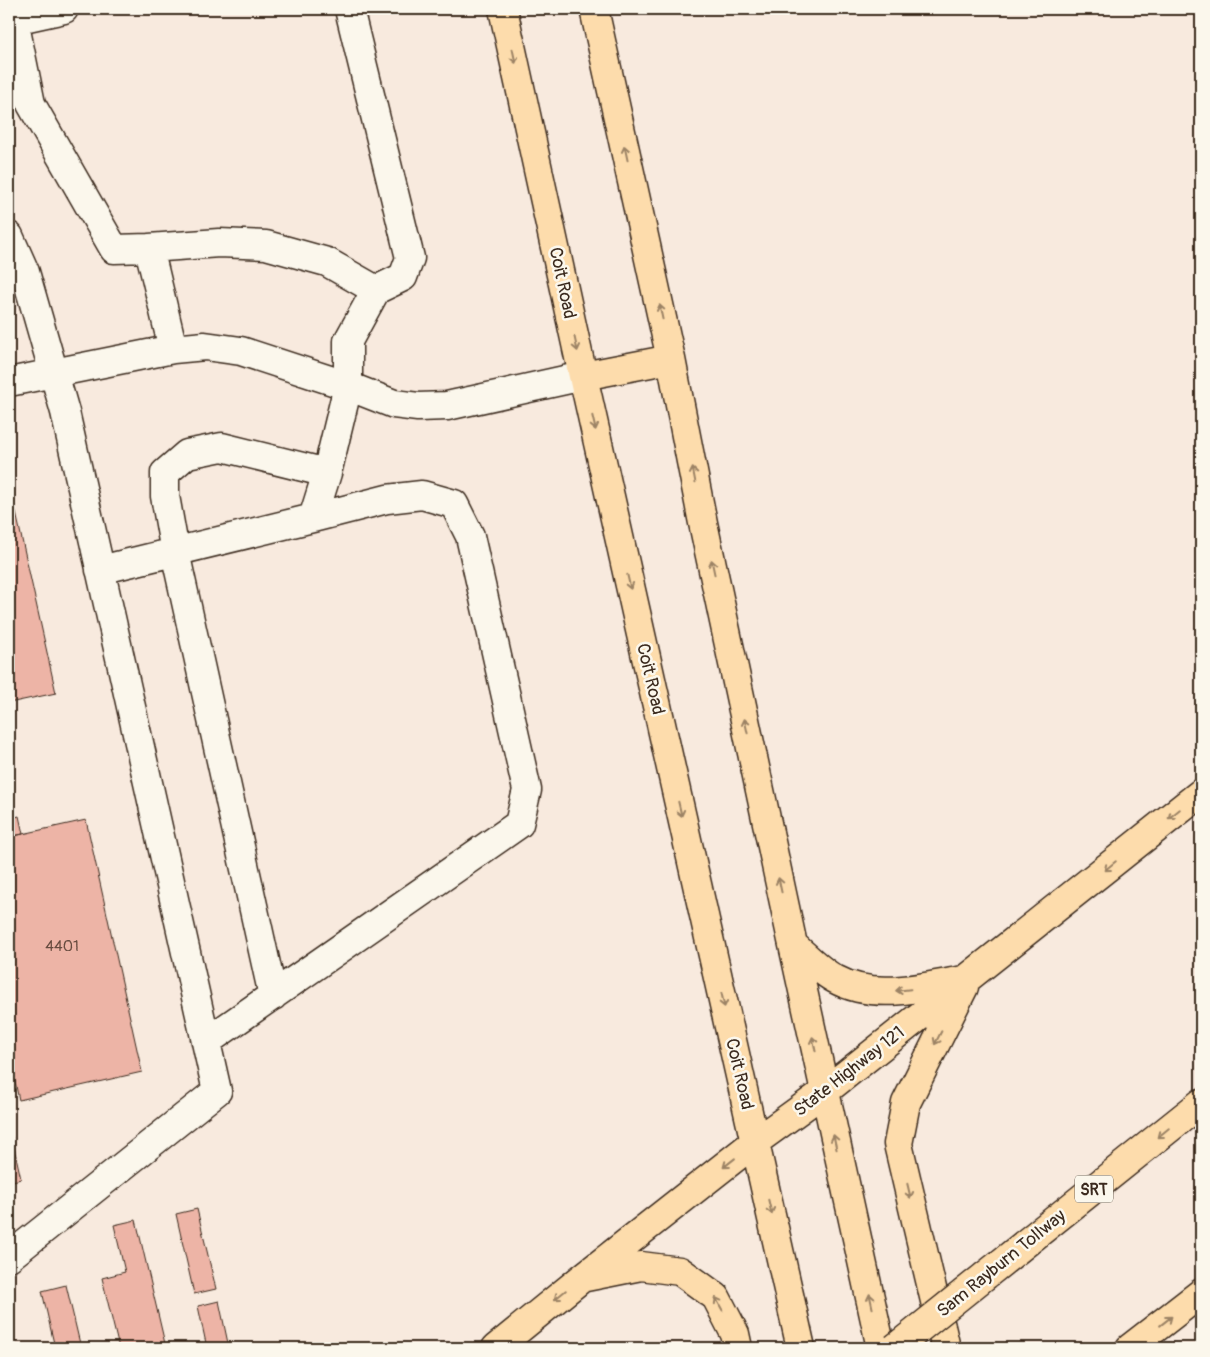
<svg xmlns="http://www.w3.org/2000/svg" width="1210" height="1357" font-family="Pangolin,sans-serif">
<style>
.building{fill:#edb4a6;stroke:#3b2a1e}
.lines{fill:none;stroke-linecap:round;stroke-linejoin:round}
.minor-casing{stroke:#3b2a1e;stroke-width:31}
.major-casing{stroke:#3b2a1e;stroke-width:31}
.highway-casing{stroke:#3b2a1e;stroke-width:31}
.minor{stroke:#fbf7ec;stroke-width:28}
.major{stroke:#fddcac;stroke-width:28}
.highway{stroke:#fddcac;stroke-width:28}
.highway-bridge-casing{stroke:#3b2a1e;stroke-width:31;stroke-linecap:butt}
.highway-bridge{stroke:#fddcac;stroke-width:28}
.oneway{stroke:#9c8365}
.labels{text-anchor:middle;stroke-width:5;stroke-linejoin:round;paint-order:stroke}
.number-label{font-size:15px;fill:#684c40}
.shield{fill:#fbf7ec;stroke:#75685c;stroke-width:1}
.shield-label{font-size:16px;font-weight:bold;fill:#3b2a1e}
.street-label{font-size:18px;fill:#3b2a1e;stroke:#fbf7ec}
</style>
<rect width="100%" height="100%" fill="#f8eade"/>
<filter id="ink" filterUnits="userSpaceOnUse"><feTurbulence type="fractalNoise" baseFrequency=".02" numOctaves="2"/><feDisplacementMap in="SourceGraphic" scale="10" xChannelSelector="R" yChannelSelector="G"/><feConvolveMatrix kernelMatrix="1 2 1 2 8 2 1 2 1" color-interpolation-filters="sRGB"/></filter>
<g filter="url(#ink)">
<path class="building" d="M 9,481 L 56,693 L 9,703 Z
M 19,816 L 23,834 L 9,837 L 9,819 Z
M 86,820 L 142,1072 L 19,1100 L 9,1054 L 9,837 Z
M 9,1125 L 21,1179 L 9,1182 Z
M 197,1209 L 216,1289 L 194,1294 L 176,1214 Z
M 136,1220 L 166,1348 L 119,1348 L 102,1278 L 125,1272 L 114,1225 Z
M 66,1285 L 81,1348 L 55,1348 L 42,1291 Z
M 219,1301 L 229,1348 L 207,1348 L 198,1306 Z"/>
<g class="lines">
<g class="minor-casing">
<path id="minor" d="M 64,9 L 14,20 L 31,104 L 114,249 L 149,248 L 173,349
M 9,236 L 25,272 L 65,412 L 217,1091 L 9,1257
M 149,248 L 219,243 L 266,245 L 327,262 L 376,290
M 9,382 L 173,349 L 205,346 L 241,351 L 348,386 L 394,404 L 418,407 L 447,406 L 583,376
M 100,570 L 313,518 L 327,473 L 348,386 L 348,341 L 376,290 L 403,277 L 410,258 L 349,9
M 273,996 L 175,552 L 165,496 L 165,473 L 187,454 L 222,447 L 327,473
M 206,1042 L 519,824 L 527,790 L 470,536 L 454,504 L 422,495 L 387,499 L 313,518"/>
</g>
<g class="major-casing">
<path id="major" d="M 503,9 L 583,376 L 801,1348
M 594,9 L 671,359 L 703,523 L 793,945 L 881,1348
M 583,376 L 671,359
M 793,945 C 806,956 820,971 835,979 C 875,1001 922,987 964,980
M 586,1277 L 641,1266 L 680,1271 L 716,1297 L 735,1334 L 738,1348
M 496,1348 L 582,1278 L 755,1142 L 824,1092 L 1201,793
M 946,1348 L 898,1144 L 906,1103 L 964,987"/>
</g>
<g class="highway-casing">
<path id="highway" d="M 986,1275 L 1201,1103
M 1130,1348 L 1201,1293"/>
</g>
<use href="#minor" class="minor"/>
<use href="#major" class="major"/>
<use href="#highway" class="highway"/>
<g class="highway-bridge-casing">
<path id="highway-bridge" d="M 895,1348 L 986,1275"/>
</g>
<use href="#highway-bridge" class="highway-bridge"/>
</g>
<defs><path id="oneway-shaft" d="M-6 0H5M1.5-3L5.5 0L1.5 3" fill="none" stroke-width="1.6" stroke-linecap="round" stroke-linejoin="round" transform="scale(1.25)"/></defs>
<g class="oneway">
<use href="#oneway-shaft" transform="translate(514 56) rotate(78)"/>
<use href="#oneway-shaft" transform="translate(626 153) rotate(-102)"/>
<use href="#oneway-shaft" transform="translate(661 312) rotate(-102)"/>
<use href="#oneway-shaft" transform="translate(576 344) rotate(78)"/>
<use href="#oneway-shaft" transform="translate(594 423) rotate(77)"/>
<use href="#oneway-shaft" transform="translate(694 475) rotate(-101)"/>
<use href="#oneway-shaft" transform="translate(713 567) rotate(-102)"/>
<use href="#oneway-shaft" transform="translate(629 582) rotate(77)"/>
<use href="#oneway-shaft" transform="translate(746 726) rotate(-102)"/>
<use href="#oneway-shaft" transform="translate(680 809) rotate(77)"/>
<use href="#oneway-shaft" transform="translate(1174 814) rotate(141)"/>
<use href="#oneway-shaft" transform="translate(1110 866) rotate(141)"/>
<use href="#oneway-shaft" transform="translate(780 885) rotate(-102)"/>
<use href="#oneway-shaft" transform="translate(903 990) rotate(174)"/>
<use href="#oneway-shaft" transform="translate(723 1000) rotate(77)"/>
<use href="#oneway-shaft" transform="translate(938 1038) rotate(117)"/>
<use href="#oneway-shaft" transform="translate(814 1044) rotate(-102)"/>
<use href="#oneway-shaft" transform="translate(1163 1133) rotate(141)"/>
<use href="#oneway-shaft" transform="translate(835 1142) rotate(-102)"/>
<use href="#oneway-shaft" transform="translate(729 1163) rotate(142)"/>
<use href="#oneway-shaft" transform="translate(909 1191) rotate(77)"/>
<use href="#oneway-shaft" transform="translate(770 1207) rotate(77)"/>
<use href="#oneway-shaft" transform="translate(560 1295) rotate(141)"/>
<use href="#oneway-shaft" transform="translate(871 1301) rotate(-102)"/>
<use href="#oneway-shaft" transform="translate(719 1304) rotate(-119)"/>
<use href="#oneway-shaft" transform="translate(1166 1321) rotate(-38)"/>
</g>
</g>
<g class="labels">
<g class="number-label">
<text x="62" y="951">4401</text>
</g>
<rect class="shield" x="1075" y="1175.5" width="38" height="27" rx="4"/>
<g class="shield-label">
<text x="1094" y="1195">SRT</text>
</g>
<g class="street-label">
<text transform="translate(563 283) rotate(78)" y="6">Coit Road</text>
<text transform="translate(651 679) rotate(77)" y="6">Coit Road</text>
<text transform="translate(849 1071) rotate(-38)" y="6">State Highway 121</text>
<text transform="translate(740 1074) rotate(77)" y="6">Coit Road</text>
<text transform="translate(1001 1263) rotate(-39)" y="6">Sam Rayburn Tollway</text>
</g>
</g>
<rect width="1210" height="1357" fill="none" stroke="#fbf7ec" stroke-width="30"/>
<rect x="15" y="15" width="1180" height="1327" fill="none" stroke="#3b2a1e" stroke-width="2" filter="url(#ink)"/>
</svg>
